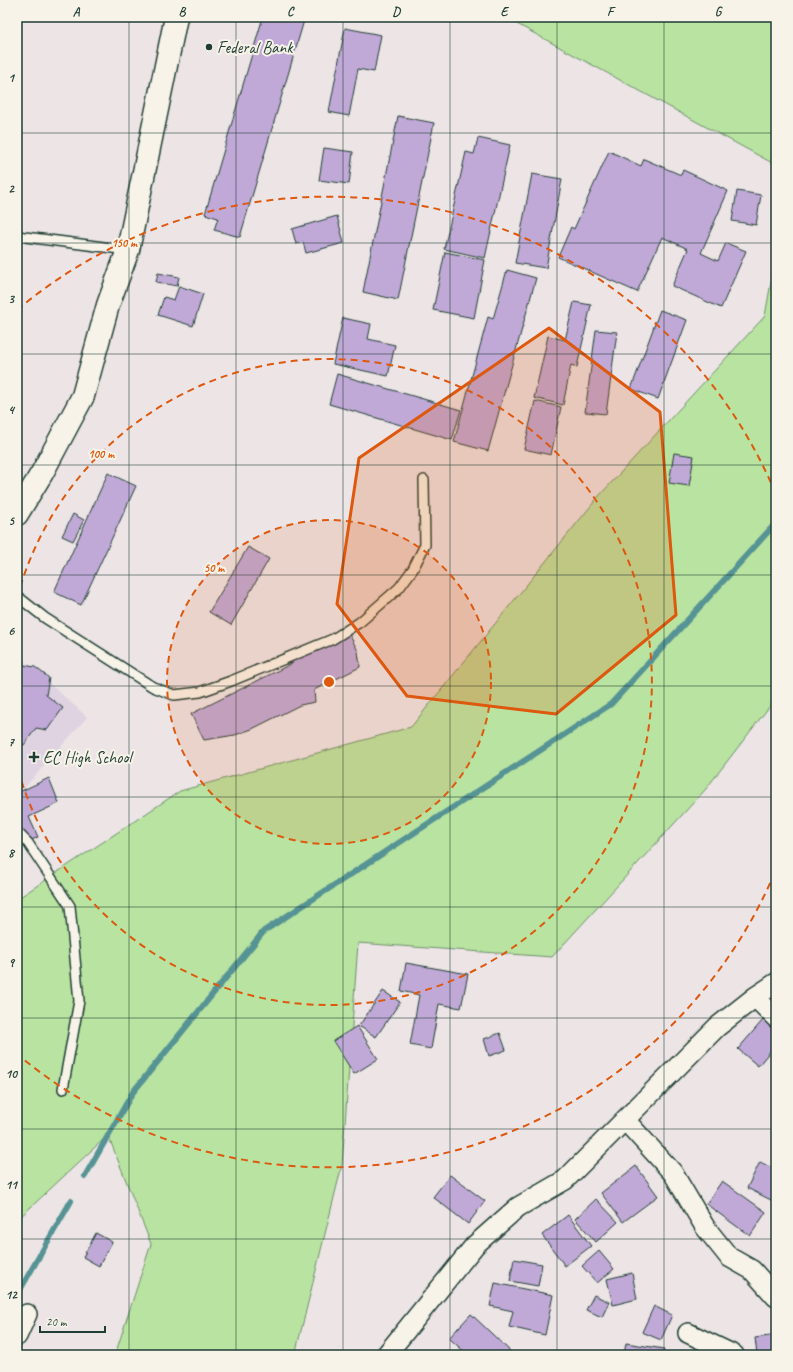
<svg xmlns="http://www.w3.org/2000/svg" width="793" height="1372" font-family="Caveat,sans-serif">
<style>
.built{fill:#dfd2e1}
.green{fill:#b9e3a0;stroke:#6c906a}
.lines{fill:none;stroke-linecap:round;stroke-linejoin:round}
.stream{stroke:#569394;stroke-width:6}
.building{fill:#c0a9d7;stroke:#1f3d34}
.lane-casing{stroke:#1f3d34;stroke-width:12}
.street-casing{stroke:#1f3d34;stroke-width:22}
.secondary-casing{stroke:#1f3d34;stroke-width:25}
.lane{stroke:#f7f3e8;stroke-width:9}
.street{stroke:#f7f3e8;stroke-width:19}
.secondary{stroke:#f7f3e8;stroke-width:22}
.marked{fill:#de580e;fill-opacity:0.2;stroke:#de580e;stroke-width:3;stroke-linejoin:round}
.grid{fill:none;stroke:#1f3d34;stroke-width:1;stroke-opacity:0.55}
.ring{fill:none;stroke:#de580e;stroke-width:2;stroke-dasharray:7 5}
.poi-dot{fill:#1f3d34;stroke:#f7f3e8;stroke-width:1.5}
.labels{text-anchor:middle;stroke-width:4;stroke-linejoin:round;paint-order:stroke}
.poi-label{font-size:17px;fill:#1f3d34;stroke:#f7f3e8;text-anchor:start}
.centre{fill:#de580e;stroke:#f7f3e8;stroke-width:2}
.ring-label{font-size:12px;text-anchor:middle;font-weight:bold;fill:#de580e;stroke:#f7f3e8;stroke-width:4;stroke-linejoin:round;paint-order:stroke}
.neatline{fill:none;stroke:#1f3d34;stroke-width:1.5}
.grid-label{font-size:13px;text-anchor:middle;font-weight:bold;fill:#1f3d34}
</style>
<rect width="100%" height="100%" fill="#ece4e5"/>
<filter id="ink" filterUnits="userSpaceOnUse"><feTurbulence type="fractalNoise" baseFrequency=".025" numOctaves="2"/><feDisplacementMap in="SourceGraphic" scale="8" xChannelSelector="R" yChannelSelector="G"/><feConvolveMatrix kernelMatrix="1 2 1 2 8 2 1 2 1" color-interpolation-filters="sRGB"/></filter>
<g filter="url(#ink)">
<path class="built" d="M 22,659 L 87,717 L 17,796 L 17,666 Z"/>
<path class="green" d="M 504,17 L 776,17 L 776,165 L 506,18 Z
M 776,254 L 776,698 L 705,790 L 552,957 L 358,943 L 342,1165 L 295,1355 L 115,1355 L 151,1244 L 108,1135 L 17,1220 L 17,899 L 180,791 L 411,727 L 599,496 L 765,316 Z"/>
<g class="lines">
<path class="stream" d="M 85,1176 L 133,1092 L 264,931 L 611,704 L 776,523
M 17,1295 L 71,1201"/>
</g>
<path class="building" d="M 263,17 L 305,17 L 240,237 L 214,230 L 218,218 L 205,214 Z
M 345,28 L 381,35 L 374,72 L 358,69 L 349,116 L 329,112 Z
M 398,116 L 434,123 L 398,300 L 363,292 Z
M 478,138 L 510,145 L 485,258 L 444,249 L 466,152 L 474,154 Z
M 324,148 L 353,152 L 349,184 L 319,180 Z
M 609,151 L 641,166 L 644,159 L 681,175 L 683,170 L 728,191 L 701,253 L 718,261 L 726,243 L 746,251 L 721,308 L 672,286 L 688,249 L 662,237 L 637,292 L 558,257 L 571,227 L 574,229 Z
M 532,174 L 562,179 L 546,268 L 515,263 Z
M 737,191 L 761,195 L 756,225 L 732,221 Z
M 337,216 L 344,243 L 306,253 L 303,242 L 296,244 L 292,229 Z
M 445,252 L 485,260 L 474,318 L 433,310 Z
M 507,270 L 536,278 L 488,451 L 454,442 L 488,317 L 493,319 Z
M 158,273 L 179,277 L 177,286 L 156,282 Z
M 179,286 L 203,294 L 193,326 L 158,315 L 164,297 L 174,300 Z
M 574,302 L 591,305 L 577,367 L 571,365 L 563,405 L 534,398 L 548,336 L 565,340 Z
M 660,310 L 687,320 L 658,399 L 631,389 Z
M 343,318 L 371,324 L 368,339 L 395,345 L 388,376 L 333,364 Z
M 596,330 L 617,332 L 606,414 L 585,412 Z
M 337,374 L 461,410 L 452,440 L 329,404 Z
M 535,401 L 561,407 L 551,455 L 524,449 Z
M 674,453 L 694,456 L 689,486 L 669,483 Z
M 108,473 L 136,486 L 81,605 L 54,592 Z
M 73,514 L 84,520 L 73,541 L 62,536 Z
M 248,547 L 269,559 L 231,625 L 209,612 Z
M 349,634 L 358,651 L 360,667 L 314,690 L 315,702 L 300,705 L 252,729 L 235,735 L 204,740 L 191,714 L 293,663 L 283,665 L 342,635 Z
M 17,664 L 35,667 L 49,678 L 46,695 L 63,708 L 47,730 L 36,728 L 24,745 L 17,744 Z
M 49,778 L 59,803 L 29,817 L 38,837 L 19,846 L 17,841 L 17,793 Z
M 406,963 L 468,974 L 461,1008 L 439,1004 L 431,1049 L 410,1045 L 419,995 L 401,991 Z
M 383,991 L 400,1002 L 376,1037 L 359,1026 Z
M 763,1020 L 776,1031 L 776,1044 L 758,1066 L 738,1049 Z
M 357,1026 L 378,1059 L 354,1074 L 333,1041 Z
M 500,1033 L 506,1050 L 489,1056 L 484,1039 Z
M 760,1162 L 776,1170 L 776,1200 L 775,1202 L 747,1188 Z
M 636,1166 L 658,1196 L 623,1222 L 601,1193 Z
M 450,1175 L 485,1201 L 468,1224 L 433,1197 Z
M 722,1181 L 766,1212 L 750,1236 L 706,1204 Z
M 596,1199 L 618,1222 L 596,1242 L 575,1219 Z
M 568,1215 L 591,1246 L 565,1266 L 542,1235 Z
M 96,1233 L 112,1242 L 99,1266 L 83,1257 Z
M 599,1251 L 614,1269 L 597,1283 L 582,1266 Z
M 514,1259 L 542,1264 L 538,1286 L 510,1281 Z
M 632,1273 L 637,1299 L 613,1305 L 607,1279 Z
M 495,1283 L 553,1295 L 545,1335 L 509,1327 L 513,1311 L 490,1306 Z
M 594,1295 L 609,1302 L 602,1317 L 586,1310 Z
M 654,1306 L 672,1315 L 661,1340 L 642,1332 Z
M 471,1314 L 511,1352 L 508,1355 L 468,1355 L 449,1338 Z
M 776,1335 L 776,1355 L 757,1355 L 755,1338 Z
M 626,1343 L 664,1349 L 663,1355 L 624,1355 Z"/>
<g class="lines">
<g class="lane-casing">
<path id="lane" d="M 17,236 L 128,250
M 17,596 L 45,618 L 153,687 L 174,695 L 200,692 L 231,681 L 333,639 L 360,622 L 399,588 L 413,569 L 425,545 L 424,480
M 17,832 L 28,843 L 70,906 L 79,1001 L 63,1089"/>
</g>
<g class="street-casing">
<path id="street" d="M 755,997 L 776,1018
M 625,1120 L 673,1173 L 705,1227 L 729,1257 L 752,1270 L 776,1297
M 688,1333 L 734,1355
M 17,1336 L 27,1314
M 386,1355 L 475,1245 L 518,1207 L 565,1180 L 717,1027 L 755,997 L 776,983"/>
</g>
<g class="secondary-casing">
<path id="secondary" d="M 17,514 L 42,473 L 83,396 L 108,305 L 128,250 L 176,17"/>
</g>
<use href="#lane" class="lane"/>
<use href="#street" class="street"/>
<use href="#secondary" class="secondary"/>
</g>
</g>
<path class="marked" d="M 549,328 L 660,412 L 676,615 L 556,714 L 407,696 L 337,604 L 359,458 Z"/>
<path class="grid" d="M 129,17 L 129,1355M 236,17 L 236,1355M 343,17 L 343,1355M 450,17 L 450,1355M 557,17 L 557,1355M 664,17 L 664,1355M 17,133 L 776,133M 17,243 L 776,243M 17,354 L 776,354M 17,465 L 776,465M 17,575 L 776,575M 17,686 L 776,686M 17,797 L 776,797M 17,907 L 776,907M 17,1018 L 776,1018M 17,1129 L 776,1129M 17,1239 L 776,1239"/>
<circle cx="329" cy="682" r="162" fill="#de580e" fill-opacity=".12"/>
<g class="ring">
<circle cx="329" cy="682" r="162"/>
<path d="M17 598A323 323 0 1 1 17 766"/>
<path d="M775 872A485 485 0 0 1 17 1054M17 310A485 485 0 0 1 775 492"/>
</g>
<g class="poi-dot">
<circle cx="209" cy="47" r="4"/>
<path d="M32 751h4v4h4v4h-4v4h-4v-4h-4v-4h4z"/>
</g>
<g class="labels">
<g class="poi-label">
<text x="217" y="53">Federal Bank</text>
<text x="43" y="763">EC High School</text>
</g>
</g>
<circle cx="329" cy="682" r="6" class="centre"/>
<g class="ring-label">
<text x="124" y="247">150 m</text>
<text x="101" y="458">100 m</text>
<text x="214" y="572">50 m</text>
</g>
<rect width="793" height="1372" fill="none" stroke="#f7f3e8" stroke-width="44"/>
<path d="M40 1326v6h65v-6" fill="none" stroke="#1f3d34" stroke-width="2"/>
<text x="46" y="1326" font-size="12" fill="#1f3d34" stroke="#f7f3e8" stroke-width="3" paint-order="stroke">20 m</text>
<rect x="22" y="22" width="749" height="1328" class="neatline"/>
<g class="grid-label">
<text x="76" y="16">A</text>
<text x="182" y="16">B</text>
<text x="290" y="16">C</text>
<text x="396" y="16">D</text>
<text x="504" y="16">E</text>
<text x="610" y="16">F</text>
<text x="718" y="16">G</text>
<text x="11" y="82">1</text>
<text x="11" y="193">2</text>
<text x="11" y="303">3</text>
<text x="11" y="414">4</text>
<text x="11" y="525">5</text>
<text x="11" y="635">6</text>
<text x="11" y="746">7</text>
<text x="11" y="857">8</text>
<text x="11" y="967">9</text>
<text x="11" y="1078">10</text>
<text x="11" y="1189">11</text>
<text x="11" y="1299">12</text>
</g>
</svg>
